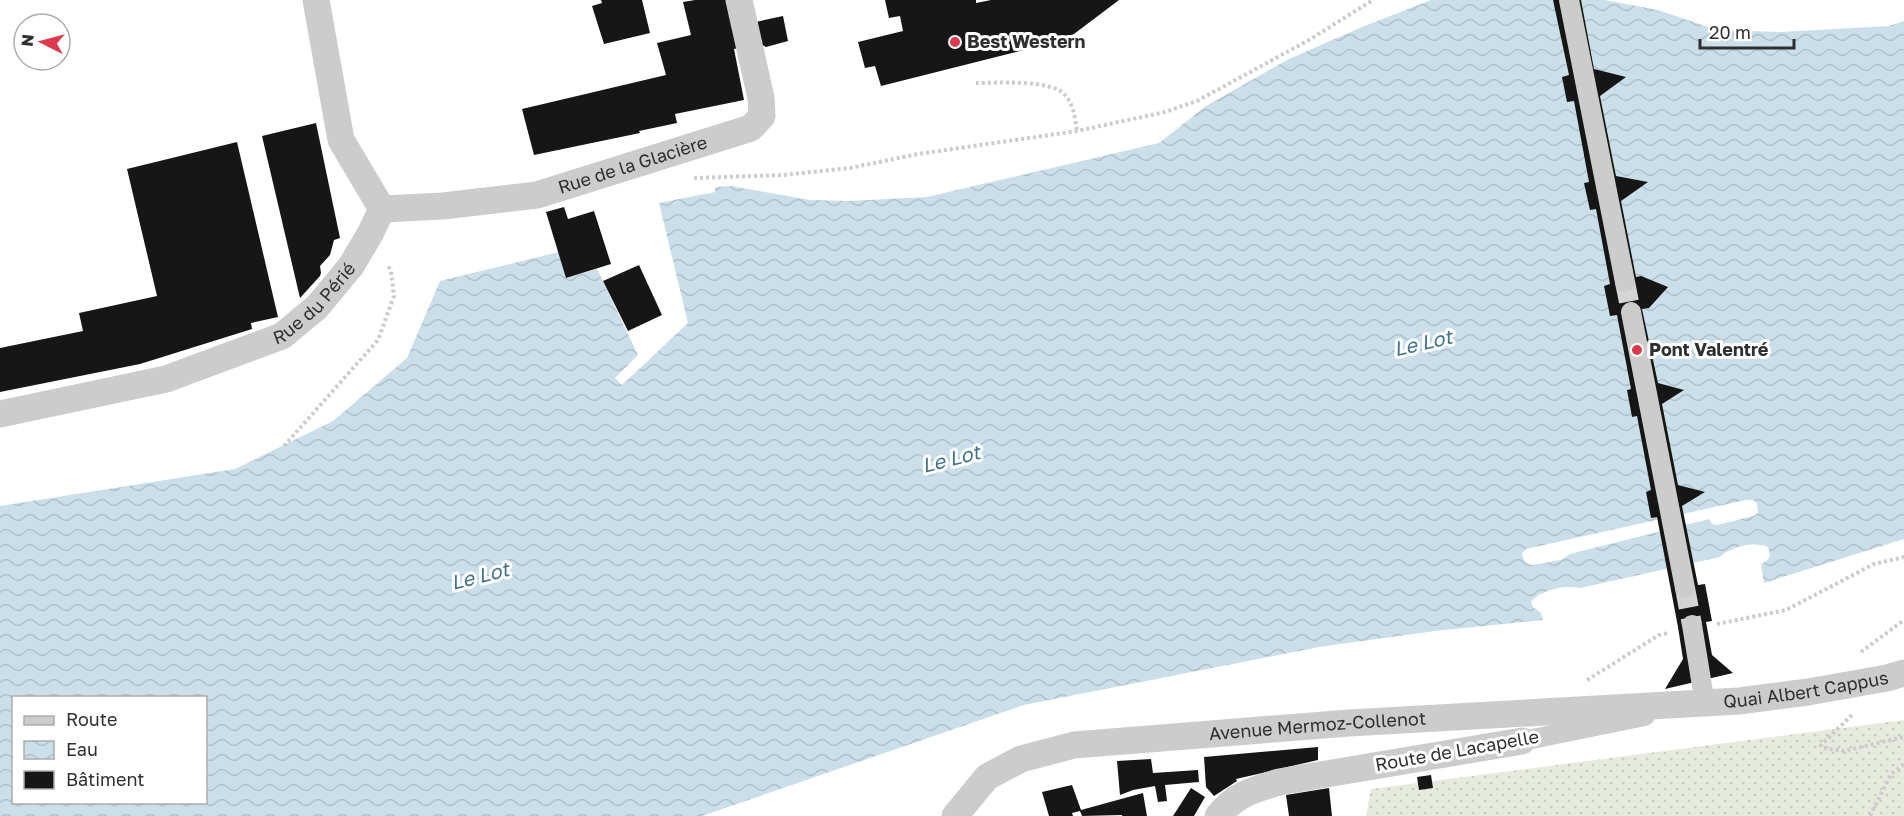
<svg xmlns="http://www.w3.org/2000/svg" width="1904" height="816" font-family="'Golos Text',sans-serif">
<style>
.grass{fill:url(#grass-dots)}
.water{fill:url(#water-waves);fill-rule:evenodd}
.building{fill:#161616}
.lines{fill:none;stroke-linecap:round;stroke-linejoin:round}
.pedestrian-tunnel{stroke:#d5d5d5;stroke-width:20;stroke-dasharray:20 10;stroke-linecap:butt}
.path{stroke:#ccc;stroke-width:4;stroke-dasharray:3 3;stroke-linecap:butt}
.pedestrian{stroke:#ccc;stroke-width:20}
.minor{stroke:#ccc;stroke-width:27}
.poi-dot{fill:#dc3b4e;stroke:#fff;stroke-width:2}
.labels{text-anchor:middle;stroke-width:6;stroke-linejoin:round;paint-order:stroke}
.poi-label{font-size:18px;font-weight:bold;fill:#2f2f2f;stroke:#fff;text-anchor:start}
.street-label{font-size:18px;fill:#2f2f2f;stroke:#fff}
.water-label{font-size:20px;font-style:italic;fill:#41738d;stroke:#fff}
</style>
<defs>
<pattern id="grass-dots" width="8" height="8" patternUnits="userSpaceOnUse" patternTransform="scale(1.5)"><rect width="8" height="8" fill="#e6ebde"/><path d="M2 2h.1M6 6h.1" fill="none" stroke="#c6cabf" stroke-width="1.8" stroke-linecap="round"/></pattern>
<pattern id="water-waves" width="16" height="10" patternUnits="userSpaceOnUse" patternTransform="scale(1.5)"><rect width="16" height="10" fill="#cbdfea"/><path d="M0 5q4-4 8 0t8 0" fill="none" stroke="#afc0c9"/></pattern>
</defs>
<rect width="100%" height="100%" fill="#fff"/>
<path class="grass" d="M 1904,720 L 1904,816 L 1366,816 L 1371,789 Z"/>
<path class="water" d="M 1431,0 L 1605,0 L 1658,10 L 1717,30 L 1780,32 L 1889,26 L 1904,21 L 1904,539 L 1764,583 L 1761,564 L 1768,560 L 1770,554 L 1768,547 C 1756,540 1729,547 1720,557 L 1580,588 C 1564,585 1544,589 1531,601 L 1533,607 L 1541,613 L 1543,620 L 1435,631 L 1319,647 L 1024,705 L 702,816 L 0,816 L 0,506 L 235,469 L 333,421 L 407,358 L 440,281 L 559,252 L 566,278 L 597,269 L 638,355 L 615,378 L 622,385 L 688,323 L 659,203 L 715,192 L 715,187 L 731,186 L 810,200 L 849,201 L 927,197 L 1159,143 L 1206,106 L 1287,60 L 1362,27 ZM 1746,500 L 1753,500 L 1757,503 L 1758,513 L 1753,516 L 1717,525 L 1712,524 L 1709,519 L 1570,554 L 1561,560 L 1532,565 C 1525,564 1523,560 1522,553 L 1526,549 ZM 14,698 L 206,698 L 206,802 L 14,802 Z"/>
<path class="building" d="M 601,0 L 642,0 L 650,33 L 604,44 L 592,6 L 602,3 Z
M 695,0 L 731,0 L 739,48 L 734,49 L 744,100 L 675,114 L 677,123 L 639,131 L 640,133 L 534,155 L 522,109 L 666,75 L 657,43 L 691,35 L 683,2 Z
M 885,0 L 976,0 L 976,3 L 991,0 L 1119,0 L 1074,34 L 1052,43 L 881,86 L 875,66 L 865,68 L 858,42 L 903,31 L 900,16 L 889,18 Z
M 1553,0 L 1581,0 L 1594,69 L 1626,77 L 1600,96 L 1616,176 L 1648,182 L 1621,201 L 1636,277 L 1641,276 L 1668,287 L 1649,308 L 1642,309 L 1658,383 L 1684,390 L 1662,404 L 1678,485 L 1705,492 L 1682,506 L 1698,585 L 1705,584 L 1712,621 L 1706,622 L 1712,655 L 1733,673 L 1665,689 L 1683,659 L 1678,627 L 1657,517 L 1651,518 L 1646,492 L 1651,490 L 1637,416 L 1632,417 L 1627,390 L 1631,389 L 1617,315 L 1610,316 L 1604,286 L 1610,284 L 1596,209 L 1590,210 L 1584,183 L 1589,182 L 1574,101 L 1567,102 L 1562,77 L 1569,75 Z
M 783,16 L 788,41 L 766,47 L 754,40 L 751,23 Z
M 316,123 L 340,238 L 334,240 L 330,255 L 320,266 L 321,273 L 320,276 L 300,298 L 262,136 Z
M 237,142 L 278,317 L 251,323 L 252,329 L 140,364 L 0,392 L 0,348 L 83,331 L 79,313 L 157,296 L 127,169 Z
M 564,207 L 568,219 L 594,211 L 611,264 L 566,278 L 546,212 Z
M 639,265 L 662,315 L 628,331 L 603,281 Z
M 1318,747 L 1318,760 L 1236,779 L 1237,781 L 1214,796 L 1206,787 L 1204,757 Z
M 1151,759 L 1153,773 L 1198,770 L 1199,782 L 1165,785 L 1167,801 L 1158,802 L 1155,786 L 1133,790 L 1120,795 L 1117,761 Z
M 1431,775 L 1433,788 L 1419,790 L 1417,777 Z
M 1072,785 L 1081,810 L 1143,793 L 1147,816 L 1122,816 L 1122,815 L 1082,816 L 1080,811 L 1072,813 L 1073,816 L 1049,816 L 1042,792 Z
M 1191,788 L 1205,797 L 1194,816 L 1173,816 Z
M 1329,788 L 1332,816 L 1289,816 L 1286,795 Z"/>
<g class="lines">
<path class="pedestrian-tunnel" d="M 1625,282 L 1631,312
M 1685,588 L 1692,625"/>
<path class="path" d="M 976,83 C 997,83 1052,79 1065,95 C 1074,105 1075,119 1077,131
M 694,178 L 783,175 L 850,168 L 918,154 L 1077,131 L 1165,112 L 1197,101 L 1309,40 L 1373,0
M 284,446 L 378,340 L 394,296 L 391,271 L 387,264
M 1717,624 L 1786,610 L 1874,564 L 1904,557
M 1861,652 L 1904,620
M 1587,680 L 1659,635 L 1669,633
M 1852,715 L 1821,745 L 1822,748 L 1844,751 L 1904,737
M 1870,816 L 1891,774 L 1904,764"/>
<path class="pedestrian" d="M 1569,0 L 1625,282
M 1631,312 L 1685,588
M 1692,625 L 1705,704 L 1695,706
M 1522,741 L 1645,716"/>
<g class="minor">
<path id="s1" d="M 382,209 L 443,206 L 537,195 L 751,128 L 762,116 L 761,98 L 739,0"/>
<path id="s2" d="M 0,414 L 166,379 L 282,336 L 317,307 L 351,266 L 370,234 L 382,209 L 341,140 L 316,0"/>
<path id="s3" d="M 955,816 L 987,777 L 1021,759 L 1074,745 L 1349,723 L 1739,701 L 1808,692 L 1887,678 L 1904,673"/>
<path d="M 1218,816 C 1236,794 1253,790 1279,782 L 1522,741"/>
</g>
</g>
<g class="poi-dot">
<circle cx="955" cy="42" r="6"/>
<circle cx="1637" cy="350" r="6"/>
</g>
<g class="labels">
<g class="poi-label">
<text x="967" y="48">Best Western</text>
<text x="1649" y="356">Pont Valentré</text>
</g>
<g class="street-label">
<text dy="6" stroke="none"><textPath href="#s1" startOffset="256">Rue de la Glacière</textPath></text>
<text dy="6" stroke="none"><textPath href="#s2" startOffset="339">Rue du Périé</textPath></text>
<text dy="6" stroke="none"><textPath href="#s3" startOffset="878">Quai Albert Cappus</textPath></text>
<text dy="6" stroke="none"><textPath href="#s3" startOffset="388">Avenue Mermoz-Collenot</textPath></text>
<text transform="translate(1457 751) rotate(-10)" y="6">Route de Lacapelle</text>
</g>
<g class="water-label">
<text transform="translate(1423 343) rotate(-13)" y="7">Le Lot</text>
<text transform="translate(951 459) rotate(-14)" y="7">Le Lot</text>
<text transform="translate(480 576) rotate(-14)" y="7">Le Lot</text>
</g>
</g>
<rect x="12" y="696" width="195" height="108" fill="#ffffff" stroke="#acacac" stroke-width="1.5"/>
<rect x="24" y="716" width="30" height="9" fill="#cccccc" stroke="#acacac" stroke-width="1.5"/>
<text x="66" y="726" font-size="18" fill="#2f2f2f">Route</text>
<rect x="24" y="741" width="30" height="18" fill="url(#water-waves)" stroke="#acacac" stroke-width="1.5"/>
<text x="66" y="756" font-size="18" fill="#2f2f2f">Eau</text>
<rect x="24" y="771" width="30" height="18" fill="#161616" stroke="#acacac" stroke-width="1.5"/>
<text x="66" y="786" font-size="18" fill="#2f2f2f">Bâtiment</text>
<g transform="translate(42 42) rotate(276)"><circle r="28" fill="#ffffff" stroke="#acacac" stroke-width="1.5"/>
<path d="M0-4.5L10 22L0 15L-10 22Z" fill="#dc3b4e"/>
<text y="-9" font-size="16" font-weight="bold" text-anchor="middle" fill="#2f2f2f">N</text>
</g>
<path d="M1700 39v9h94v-9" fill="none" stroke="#2f2f2f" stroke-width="3"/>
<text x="1709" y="39" font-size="18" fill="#2f2f2f" stroke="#ffffff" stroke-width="4.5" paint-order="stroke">20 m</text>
</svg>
